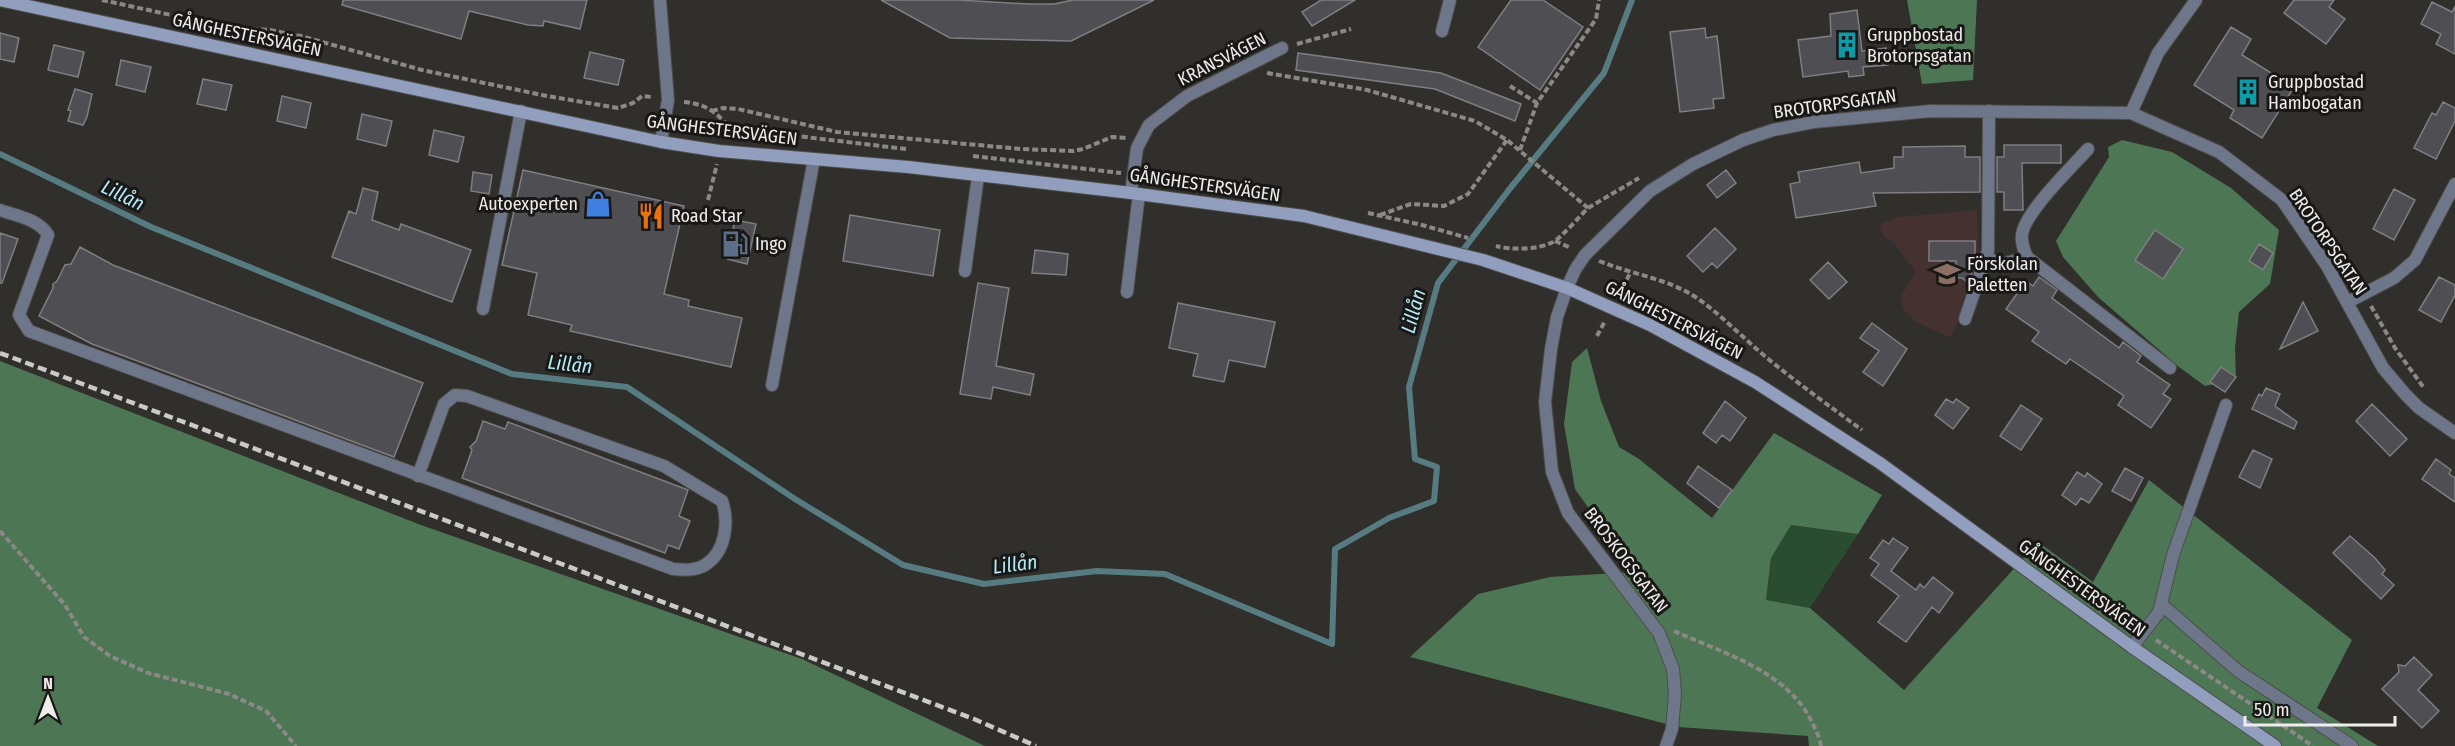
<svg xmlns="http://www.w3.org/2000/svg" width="2455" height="746" font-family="'Fira Sans Condensed',sans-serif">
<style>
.education{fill:#463131}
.green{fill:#2a4c30}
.forest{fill:#4d7654}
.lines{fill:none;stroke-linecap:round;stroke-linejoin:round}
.stream{stroke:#567c82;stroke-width:6}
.building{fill:#4f4e52;stroke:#7f7e82;stroke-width:1.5}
.lane-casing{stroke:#4f4d4b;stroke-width:14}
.street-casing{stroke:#4f4d4b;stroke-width:14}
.secondary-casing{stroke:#4f4d4b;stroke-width:14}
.path{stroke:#8b8987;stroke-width:4;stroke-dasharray:6 3;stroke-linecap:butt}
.lane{stroke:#6e778a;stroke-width:12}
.street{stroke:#6e778a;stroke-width:12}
.secondary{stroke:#919ebe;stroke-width:12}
.rail{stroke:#cbcac8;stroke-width:4.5;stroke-dasharray:9 4.5;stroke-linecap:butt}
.labels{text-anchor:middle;stroke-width:6;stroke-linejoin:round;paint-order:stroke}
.street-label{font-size:18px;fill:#eeedeb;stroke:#191816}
.poi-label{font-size:18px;fill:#eeedeb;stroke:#191816;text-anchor:start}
.water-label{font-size:20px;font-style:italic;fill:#b2ecf9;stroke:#191816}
</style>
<rect width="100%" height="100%" fill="#312f2c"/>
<path class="education" d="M 1977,210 L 1979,275 L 1950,338 L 1915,321 L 1903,309 L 1901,296 L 1916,272 L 1894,243 L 1883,236 L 1880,224 L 1898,217 Z"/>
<path class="green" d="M 1791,525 L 1858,534 L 1810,608 L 1766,601 L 1771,558 Z"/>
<path class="forest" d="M 1907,0 L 1977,0 L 1973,80 L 1922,84 Z
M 2122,140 L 2172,152 L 2231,188 L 2279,230 L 2270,284 L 2239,312 L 2235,348 L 2236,379 L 2205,386 L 2179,367 L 2098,297 L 2063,257 L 2056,241 L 2109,157 L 2108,147 Z
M 1587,348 L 1601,401 L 1619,447 L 1639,459 L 1712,518 L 1774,433 L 1882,495 L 1858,534 L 1791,525 L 1771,558 L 1766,600 L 1810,608 L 1904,690 L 2038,542 L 2093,582 L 2149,480 L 2352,640 L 2317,708 L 2378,746 L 1809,746 L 1808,736 L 1678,727 L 1410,657 L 1478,594 L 1550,577 L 1634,572 L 1575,489 L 1564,424 L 1572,362 Z
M 0,361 L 421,525 L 802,659 L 985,746 L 0,746 Z"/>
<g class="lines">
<path class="stream" d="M 0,154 L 151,227 L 512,374 L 627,387 L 795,499 L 903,565 L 984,584 L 1097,571 L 1165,574 L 1332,644 L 1335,549 L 1389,518 L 1434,501 L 1437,467 L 1415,459 L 1409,387 L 1438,283 L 1508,191 L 1604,73 L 1632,0"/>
</g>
<path class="building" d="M 343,0 L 587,0 L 580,29 L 544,21 L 543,26 L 528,25 L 469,11 L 461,39 L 342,5 Z
M 881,0 L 958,0 L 1028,4 L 1054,4 L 1073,0 L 1154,0 L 1071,41 L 950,38 Z
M 1321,0 L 1355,0 L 1312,26 L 1302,12 Z
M 1511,0 L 1543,0 L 1583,27 L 1540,90 L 1478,47 Z
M 2294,0 L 2334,0 L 2329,7 L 2345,19 L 2326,44 L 2284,13 Z
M 2432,2 L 2452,12 L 2455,6 L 2455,54 L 2436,44 L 2441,34 L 2421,24 Z
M 1857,10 L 1862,51 L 1886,48 L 1888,65 L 1863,67 L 1864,75 L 1849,77 L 1848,71 L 1803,77 L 1798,40 L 1831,36 L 1830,14 Z
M 2231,27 L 2251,39 L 2242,55 L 2294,87 L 2262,138 L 2230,118 L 2234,110 L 2194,85 Z
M 1705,28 L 1706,38 L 1717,36 L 1724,98 L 1713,99 L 1714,108 L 1680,112 L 1670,32 Z
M 0,33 L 19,38 L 14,62 L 0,59 Z
M 54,45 L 84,52 L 78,77 L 48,70 Z
M 590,52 L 624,60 L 618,85 L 584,78 Z
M 1298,53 L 1441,73 L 1521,104 L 1515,121 L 1435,89 L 1296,70 Z
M 121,60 L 151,67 L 145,92 L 116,85 Z
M 203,79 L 232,85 L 226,110 L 197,104 Z
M 75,89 L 92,94 L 87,117 L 83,125 L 68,121 L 71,111 L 68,110 Z
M 282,96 L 311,103 L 306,128 L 277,121 Z
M 2443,102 L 2455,108 L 2455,121 L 2436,159 L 2414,148 L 2432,113 L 2436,115 Z
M 362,114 L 392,121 L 386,146 L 357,139 Z
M 434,130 L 464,137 L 458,162 L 429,155 Z
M 2004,145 L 2061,145 L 2061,163 L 2022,163 L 2023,210 L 2004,210 L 2004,192 L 1997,192 L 1997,157 L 2004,157 Z
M 1965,146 L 1965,157 L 1980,157 L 1980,192 L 1873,193 L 1876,206 L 1796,218 L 1790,184 L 1800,182 L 1798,172 L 1859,162 L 1861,173 L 1894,168 L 1894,157 L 1903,157 L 1903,147 Z
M 523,170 L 684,206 L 664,294 L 689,300 L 688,306 L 742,318 L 731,367 L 570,331 L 572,325 L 528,315 L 537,273 L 502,265 Z
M 1726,170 L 1736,183 L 1717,198 L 1707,185 Z
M 473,172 L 492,175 L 489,194 L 471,191 Z
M 363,188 L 378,192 L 372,220 L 399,230 L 401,224 L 471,250 L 452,302 L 332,257 L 349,211 L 356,214 Z
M 2394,189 L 2415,200 L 2394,240 L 2373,229 Z
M 850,215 L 940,230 L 933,276 L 843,261 Z
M 735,220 L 756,224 L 747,264 L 727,259 Z
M 1715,228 L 1736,249 L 1717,268 L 1712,263 L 1703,272 L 1687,256 Z
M 2155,230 L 2183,249 L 2163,279 L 2135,260 Z
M 0,233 L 18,239 L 2,283 L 0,283 Z
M 1929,241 L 1975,241 L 1975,263 L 1970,278 L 1966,281 L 1962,278 L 1956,278 L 1956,261 L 1929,261 Z
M 2259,244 L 2273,253 L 2263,270 L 2249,261 Z
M 80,247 L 113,265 L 423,383 L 394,457 L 92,344 L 39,316 L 53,288 L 53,284 L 57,281 L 65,265 L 71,264 Z
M 1035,250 L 1068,254 L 1066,275 L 1032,273 Z
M 1828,262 L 1847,282 L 1829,299 L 1810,280 Z
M 2039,277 L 2057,290 L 2052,298 L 2119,348 L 2123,342 L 2141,356 L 2137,362 L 2170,385 L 2163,394 L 2171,399 L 2151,428 L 2118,405 L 2124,396 L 2070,359 L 2066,364 L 2032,341 L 2039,332 L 2006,309 L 2026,281 L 2033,286 Z
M 2439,277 L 2455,285 L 2455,295 L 2441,322 L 2419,310 Z
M 978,283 L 1009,288 L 996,366 L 1034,374 L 1030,395 L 993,387 L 991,399 L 960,394 Z
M 2303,302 L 2318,331 L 2280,349 Z
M 1178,303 L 1275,322 L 1265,367 L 1229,360 L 1224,382 L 1193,376 L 1198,354 L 1169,348 Z
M 1872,323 L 1907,349 L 1883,386 L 1863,372 L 1879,351 L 1860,338 Z
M 2221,367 L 2236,377 L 2225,392 L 2210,382 Z
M 2266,388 L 2280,394 L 2275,406 L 2297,422 L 2294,429 L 2252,409 L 2259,394 L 2262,396 Z
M 1946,399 L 1953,403 L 1956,399 L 1969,408 L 1953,429 L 1935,415 Z
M 1725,401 L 1746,418 L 1730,441 L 1722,435 L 1716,443 L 1703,433 Z
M 2372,404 L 2407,439 L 2390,456 L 2356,421 Z
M 2021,405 L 2042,419 L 2021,450 L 2000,436 Z
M 483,421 L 505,429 L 508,422 L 688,490 L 679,516 L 690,521 L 679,549 L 668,545 L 665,553 L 462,478 L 472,450 L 470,447 L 476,441 Z
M 2253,450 L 2272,459 L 2260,488 L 2239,477 Z
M 2436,459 L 2451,470 L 2449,474 L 2455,478 L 2455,502 L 2422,479 Z
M 1698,466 L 1732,490 L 1719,508 L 1687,483 Z
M 2125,468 L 2143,478 L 2131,501 L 2112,491 Z
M 2077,472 L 2085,477 L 2087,473 L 2102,484 L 2089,503 L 2081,498 L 2076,505 L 2062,495 Z
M 2350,536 L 2375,558 L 2385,570 L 2382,574 L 2394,585 L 2381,599 L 2333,553 Z
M 1893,538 L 1908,548 L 1891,571 L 1916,590 L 1920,584 L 1924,588 L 1933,577 L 1953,593 L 1939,613 L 1932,607 L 1906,642 L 1878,622 L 1899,596 L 1871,575 L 1879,564 L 1870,558 L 1883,540 L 1889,544 Z
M 2414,657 L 2432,675 L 2418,690 L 2439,711 L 2422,728 L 2382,689 L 2399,672 L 2398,665 L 2405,666 Z"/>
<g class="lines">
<g class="lane-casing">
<path id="lane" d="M 1442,31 L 1450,0
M 1131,193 L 1137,148 L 1149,125 L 1187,96 L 1282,48
M 0,210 C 16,216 39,219 48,235 L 19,315 L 29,331 C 243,411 458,490 673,569 C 684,570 695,571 705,565 C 726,552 729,522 722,501 L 664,466 L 467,396 L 455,395 L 444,404 L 418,476
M 965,271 L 978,176
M 1127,292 L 1139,194
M 483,309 L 521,111
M 772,385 L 814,159"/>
</g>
<g class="street-casing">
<path id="street" d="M 660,0 L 668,100 L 661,142
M 2131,113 L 2158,53 L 2196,0
M 2027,257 C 2024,250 2021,243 2022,235 C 2024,213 2072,167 2088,149
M 1986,258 L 2003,264 L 2027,257 L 2170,368
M 2348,302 L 2394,278 L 2415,260 L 2455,184
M 1965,319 L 1988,251 L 1989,111
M 2161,604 L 2238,671 L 2352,746
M 2132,647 L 2159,612 L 2173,555 L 2226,405
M 1666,746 L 1672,729 L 1675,694 L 1673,669 L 1659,633 L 1568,513 L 1552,472 L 1545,402 L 1551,349 L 1557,317 L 1567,288 L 1575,270 L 1585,255 L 1650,191 L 1693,164 L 1743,140 L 1773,130 L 1814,122 L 1931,111 L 2131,113 L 2219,152 L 2282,200 L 2327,266 L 2383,368 L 2405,394 L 2419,408 L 2455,433"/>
</g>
<g class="secondary-casing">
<path id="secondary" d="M 0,0 L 661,142 L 719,151 L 908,167 L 1131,193 L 1304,216 L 1483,260 L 1567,288 L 1650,325 L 1755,382 L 1880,463 L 2132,647 L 2275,746"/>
</g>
<path class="path" d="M 102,0 L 231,28 L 270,30 L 301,36 L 422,70 L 547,96 L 618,108 L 633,103 L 642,96 L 652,97
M 1297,44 L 1351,29
M 1267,73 L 1367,90 L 1475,121 L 1507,140 L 1588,208 C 1579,217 1563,236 1553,242 C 1537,250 1513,250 1496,246
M 1510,86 L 1537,103
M 684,102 C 695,103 706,106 715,113 C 726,122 723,124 738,129 L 906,149
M 712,111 L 723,108 L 738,109 L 837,132 L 1021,149 L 1073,151 L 1083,149 L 1112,137 L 1127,138
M 1520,150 L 1537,103 L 1596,19 L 1599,0
M 973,156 L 1121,173
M 1149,177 L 1239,187 L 1269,193
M 708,200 L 717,164
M 1588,208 L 1639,178
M 1368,213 L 1422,225 L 1468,238
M 1380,215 L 1411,204 L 1444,206 L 1468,194 L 1507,140
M 1555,241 L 1571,248
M 2342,257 L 2357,281
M 1599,261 C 1631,274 1665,278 1694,296 C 1718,312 1738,333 1760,352 C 1793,380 1828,405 1862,430
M 1619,296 L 1630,273
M 2371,306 L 2395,348 L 2424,388
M 1597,336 L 1605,321
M 0,531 L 65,605 L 84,637 L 110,656 L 148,673 L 229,694 L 266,711 L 296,746
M 2095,598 L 2133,624
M 1674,631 C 1725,654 1788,671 1813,724 C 1816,731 1820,738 1821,746
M 2156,640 L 2313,746"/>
<use href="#lane" class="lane"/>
<use href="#street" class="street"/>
<use href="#secondary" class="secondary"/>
<path class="rail" d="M 0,353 L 974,719 L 1036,746"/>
</g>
<defs>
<g id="building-bare" transform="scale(2.07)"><path d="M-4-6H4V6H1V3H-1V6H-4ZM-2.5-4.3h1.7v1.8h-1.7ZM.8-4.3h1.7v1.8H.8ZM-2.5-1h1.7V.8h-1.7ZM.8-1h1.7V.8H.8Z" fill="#0f9aa8" stroke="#191816" stroke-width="2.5" paint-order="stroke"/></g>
<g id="shop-bare" transform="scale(2.07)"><path d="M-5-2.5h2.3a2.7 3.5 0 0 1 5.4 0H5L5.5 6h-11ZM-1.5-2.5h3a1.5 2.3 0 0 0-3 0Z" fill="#3f7fe0" stroke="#191816" stroke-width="2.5" paint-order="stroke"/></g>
<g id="restaurant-bare" transform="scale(2.07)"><path d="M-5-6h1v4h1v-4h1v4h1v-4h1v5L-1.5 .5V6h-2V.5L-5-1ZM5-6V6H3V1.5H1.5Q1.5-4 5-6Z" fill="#e8710a" stroke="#191816" stroke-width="2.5" paint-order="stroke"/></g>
<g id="fuel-bare" transform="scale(2.07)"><path d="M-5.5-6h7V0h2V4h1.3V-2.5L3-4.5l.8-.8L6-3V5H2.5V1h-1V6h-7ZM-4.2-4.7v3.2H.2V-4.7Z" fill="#5c6f8a" stroke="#191816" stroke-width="2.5" paint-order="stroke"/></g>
<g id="school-bare" transform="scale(2.07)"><path d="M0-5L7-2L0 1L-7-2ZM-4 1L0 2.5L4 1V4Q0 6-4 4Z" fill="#8d6e63" stroke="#191816" stroke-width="2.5" paint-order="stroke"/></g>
</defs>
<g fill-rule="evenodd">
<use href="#building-bare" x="1847" y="45"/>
<use href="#building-bare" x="2248" y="92"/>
<use href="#shop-bare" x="598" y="204"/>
<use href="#restaurant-bare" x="651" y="216"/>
<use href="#fuel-bare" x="735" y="244"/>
<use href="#school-bare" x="1947" y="274"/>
</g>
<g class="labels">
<g class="street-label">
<text transform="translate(247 35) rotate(12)" y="6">GÅNGHESTERSVÄGEN</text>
<text transform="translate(1222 59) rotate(-27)" y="6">KRANSVÄGEN</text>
<text transform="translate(1835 104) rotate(-8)" y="6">BROTORPSGATAN</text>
<text transform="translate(722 130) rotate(7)" y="6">GÅNGHESTERSVÄGEN</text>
<text transform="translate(1205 185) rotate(8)" y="6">GÅNGHESTERSVÄGEN</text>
<text transform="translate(2328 242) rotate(56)" y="6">BROTORPSGATAN</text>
<text transform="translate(1674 320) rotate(27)" y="6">GÅNGHESTERSVÄGEN</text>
<text transform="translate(1626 560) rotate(53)" y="6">BROSKOGSGATAN</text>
<text transform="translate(2082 588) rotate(36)" y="6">GÅNGHESTERSVÄGEN</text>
</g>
<g class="poi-label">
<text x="1867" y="41">Gruppbostad<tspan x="1867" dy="21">Brotorpsgatan</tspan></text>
<text x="2268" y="88">Gruppbostad<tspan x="2268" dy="21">Hambogatan</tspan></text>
<text x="578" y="210" text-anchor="end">Autoexperten</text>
<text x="671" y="222">Road Star</text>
<text x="755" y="250">Ingo</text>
<text x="1967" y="270">Förskolan<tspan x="1967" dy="21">Paletten</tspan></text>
</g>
<g class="water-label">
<text transform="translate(123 195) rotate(26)" y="7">Lillån</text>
<text transform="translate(1413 311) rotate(-75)" y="7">Lillån</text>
<text transform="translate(570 364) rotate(6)" y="7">Lillån</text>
<text transform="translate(1015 564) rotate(-7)" y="7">Lillån</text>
</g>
</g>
<g transform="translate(48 698)" stroke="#191816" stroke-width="4.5" paint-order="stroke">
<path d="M0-4.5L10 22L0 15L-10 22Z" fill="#eeedeb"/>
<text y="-9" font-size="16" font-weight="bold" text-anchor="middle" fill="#eeedeb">N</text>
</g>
<path d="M2245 716v9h150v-9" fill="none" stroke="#eeedeb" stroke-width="3"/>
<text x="2254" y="716" font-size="18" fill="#eeedeb" stroke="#191816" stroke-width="4.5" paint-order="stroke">50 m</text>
</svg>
